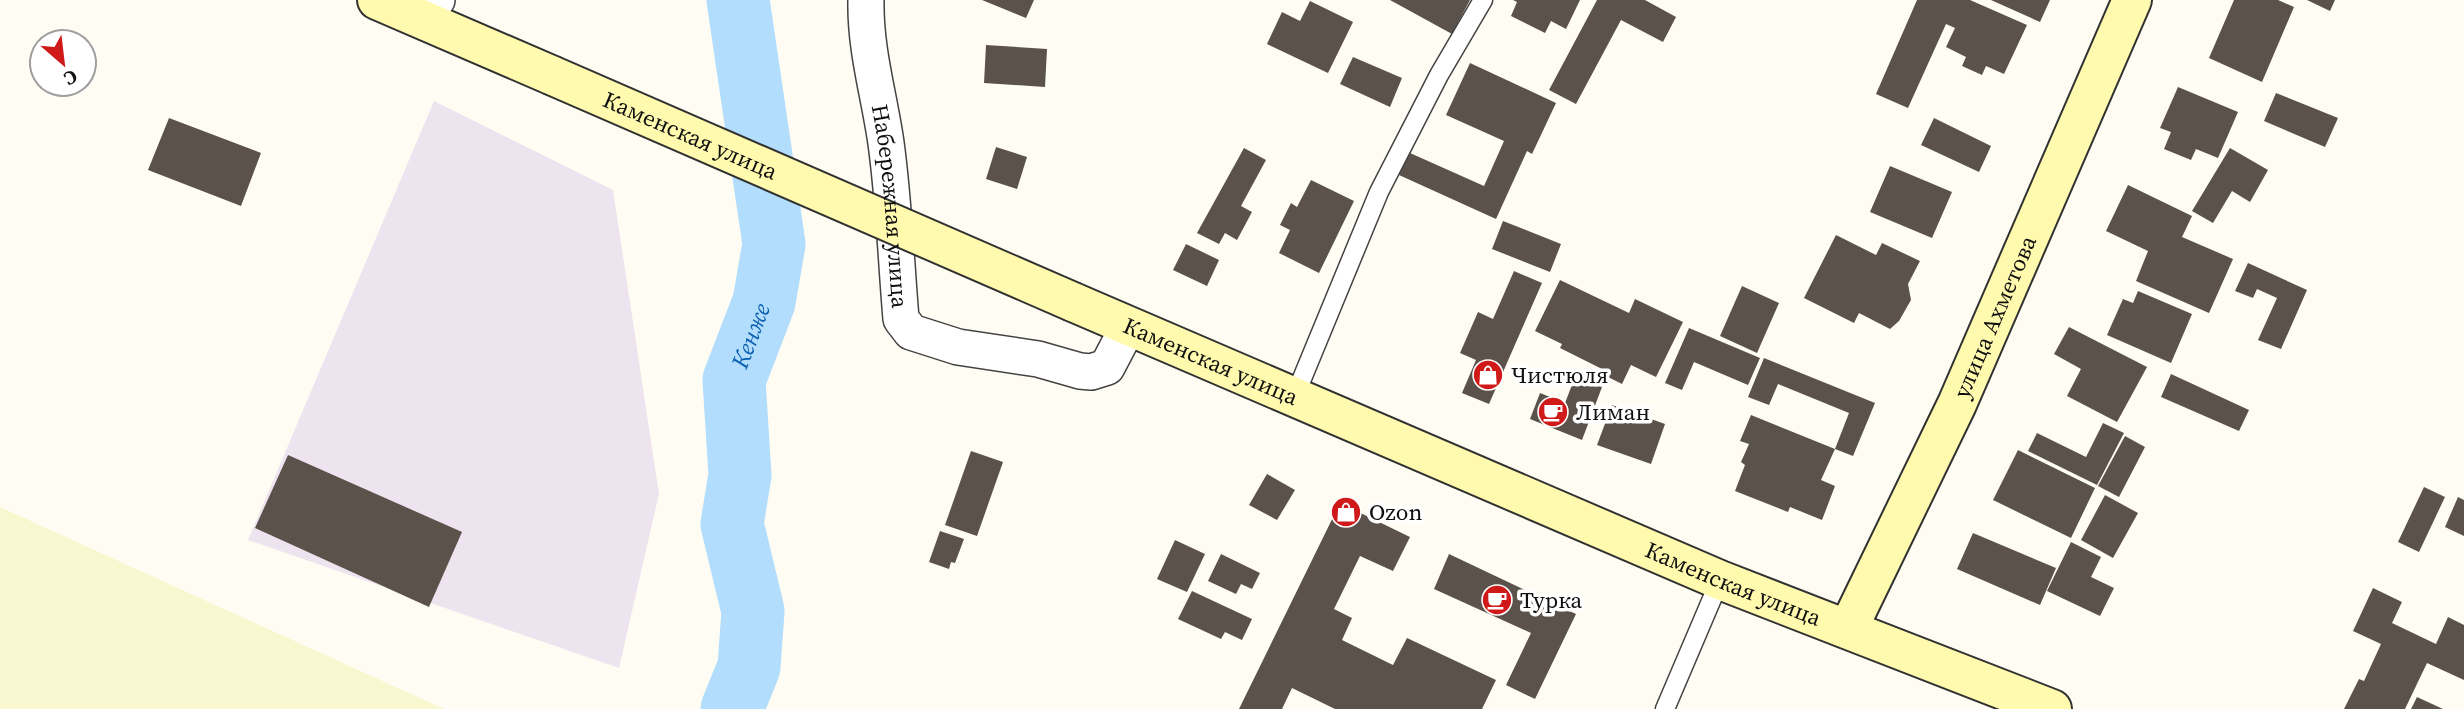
<svg xmlns="http://www.w3.org/2000/svg" width="2464" height="709" font-family="'Source Serif 4',serif">
<style>
.industrial{fill:#eee4ef}
.farmland{fill:#f9f7cf}
.lines{fill:none;stroke-linecap:round;stroke-linejoin:round}
.river{stroke:#b2ddfc;stroke-width:63}
.building{fill:#5a524b}
.lane-casing{stroke:#434343;stroke-width:21}
.street-casing{stroke:#434343;stroke-width:38}
.secondary-casing{stroke:#323232;stroke-width:42}
.lane{stroke:#fff;stroke-width:18}
.street{stroke:#fff;stroke-width:35}
.secondary{stroke:#fffaae;stroke-width:38}
.secondary-bridge-casing{stroke:#323232;stroke-width:42;stroke-linecap:butt}
.secondary-bridge{stroke:#fffaae;stroke-width:38}
.labels{text-anchor:middle;stroke-width:7;stroke-linejoin:round;paint-order:stroke}
.street-label{font-size:23px;fill:#101010;stroke:#fff}
.poi-label{font-size:23px;fill:#101010;stroke:#fff;text-anchor:start}
.water-label{font-size:24px;font-style:italic;fill:#0b61b0;stroke:#fff}
</style>
<rect width="100%" height="100%" fill="#fffdf3"/>
<path class="industrial" d="M 434,101 L 613,190 L 659,494 L 619,668 L 248,540 Z"/>
<path class="farmland" d="M 0,507 L 444,709 L 0,709 Z"/>
<g class="lines">
<path class="river" id="s1" d="M 732,709 L 749,667 L 753,611 L 732,524 L 740,475 L 734,380 L 764,302 L 774,244 L 738,0"/>
</g>
<path class="building" d="M 982,0 L 1034,0 L 1026,18 Z
M 1390,0 L 1470,0 L 1452,34 Z
M 1513,0 L 1580,0 L 1566,29 L 1551,21 L 1545,33 L 1511,16 L 1517,2 Z
M 1597,0 L 1645,0 L 1676,17 L 1663,42 L 1621,20 L 1576,104 L 1549,90 Z
M 1917,0 L 1970,0 L 2027,25 L 2004,74 L 1986,66 L 1982,75 L 1962,66 L 1966,57 L 1946,47 L 1955,28 L 1946,24 L 1908,108 L 1876,94 Z
M 1991,0 L 2050,0 L 2040,22 Z
M 2234,0 L 2278,0 L 2294,7 L 2262,82 L 2209,58 Z
M 2307,0 L 2335,0 L 2330,11 Z
M 1310,1 L 1353,22 L 1328,73 L 1267,44 L 1282,12 L 1300,21 Z
M 986,45 L 1047,49 L 1045,87 L 984,83 Z
M 1353,57 L 1402,78 L 1390,107 L 1340,84 Z
M 1470,63 L 1556,103 L 1532,154 L 1527,151 L 1496,219 L 1399,175 L 1410,153 L 1484,186 L 1504,141 L 1446,115 Z
M 2178,87 L 2238,112 L 2218,158 L 2196,149 L 2191,160 L 2164,149 L 2171,132 L 2160,128 Z
M 2276,93 L 2338,118 L 2325,147 L 2264,121 Z
M 169,118 L 261,153 L 241,206 L 148,170 Z
M 1934,118 L 1991,146 L 1979,172 L 1921,145 Z
M 996,147 L 1027,157 L 1017,189 L 986,179 Z
M 1244,148 L 1266,160 L 1241,206 L 1252,212 L 1237,240 L 1225,233 L 1219,244 L 1197,233 Z
M 2230,148 L 2268,170 L 2250,202 L 2232,191 L 2213,223 L 2192,211 Z
M 1890,166 L 1952,192 L 1932,238 L 1870,212 Z
M 1311,180 L 1354,201 L 1319,273 L 1279,253 L 1290,230 L 1280,225 L 1291,203 L 1297,207 Z
M 2128,185 L 2192,216 L 2182,237 L 2233,259 L 2209,313 L 2136,281 L 2148,251 L 2106,231 Z
M 1503,221 L 1561,244 L 1550,272 L 1492,249 Z
M 1836,235 L 1876,255 L 1882,243 L 1920,261 L 1908,284 L 1911,300 L 1899,321 L 1890,329 L 1859,313 L 1854,323 L 1804,298 Z
M 1186,244 L 1219,260 L 1207,286 L 1173,270 Z
M 2248,263 L 2307,290 L 2281,349 L 2258,340 L 2277,298 L 2257,289 L 2253,298 L 2235,291 Z
M 1514,271 L 1542,283 L 1489,404 L 1462,393 L 1476,360 L 1460,353 L 1478,312 L 1493,319 Z
M 1560,280 L 1629,313 L 1635,299 L 1683,322 L 1656,377 L 1631,365 L 1622,384 L 1600,373 L 1602,369 L 1560,348 L 1562,344 L 1535,331 Z
M 1742,286 L 1779,303 L 1757,353 L 1720,336 Z
M 2138,291 L 2192,314 L 2171,363 L 2107,335 L 2123,299 L 2133,303 Z
M 2069,327 L 2147,367 L 2117,422 L 2067,396 L 2081,369 L 2054,354 Z
M 1689,328 L 1760,358 L 1748,385 L 1694,362 L 1682,390 L 1665,383 Z
M 1764,358 L 1875,403 L 1853,456 L 1835,449 L 1849,413 L 1778,384 L 1769,405 L 1748,397 Z
M 2171,374 L 2249,410 L 2239,431 L 2161,397 Z
M 1575,377 L 1602,387 L 1582,440 L 1530,419 L 1540,393 L 1565,403 Z
M 1612,405 L 1665,424 L 1651,464 L 1597,445 Z
M 1751,415 L 1835,449 L 1821,480 L 1835,486 L 1822,520 L 1790,507 L 1788,512 L 1735,491 L 1745,465 L 1741,462 L 1749,444 L 1740,441 Z
M 2103,423 L 2124,433 L 2097,485 L 2028,451 L 2037,433 L 2086,457 Z
M 2125,436 L 2145,447 L 2119,497 L 2098,486 Z
M 2018,450 L 2095,488 L 2071,538 L 1993,500 Z
M 971,451 L 1003,462 L 977,536 L 945,525 Z
M 288,455 L 462,532 L 429,607 L 255,528 Z
M 1267,474 L 1295,490 L 1277,520 L 1249,505 Z
M 2424,487 L 2445,497 L 2419,552 L 2398,542 Z
M 2105,495 L 2138,513 L 2113,558 L 2081,540 Z
M 2458,497 L 2464,500 L 2464,536 L 2445,527 Z
M 1340,503 L 1410,537 L 1393,571 L 1360,556 L 1334,609 L 1352,618 L 1342,640 L 1393,665 L 1407,638 L 1496,680 L 1482,709 L 1335,709 L 1292,688 L 1282,709 L 1239,709 Z
M 940,531 L 964,539 L 955,563 L 951,562 L 949,569 L 929,562 Z
M 1973,533 L 2056,568 L 2040,605 L 1957,569 Z
M 1175,540 L 1205,554 L 1187,592 L 1157,579 Z
M 2071,542 L 2101,557 L 2091,577 L 2114,588 L 2100,616 L 2047,591 Z
M 1221,554 L 1260,573 L 1252,589 L 1241,584 L 1236,594 L 1208,581 Z
M 1449,554 L 1576,614 L 1535,699 L 1506,685 L 1531,633 L 1434,589 Z
M 2373,588 L 2402,602 L 2392,623 L 2436,644 L 2448,617 L 2464,625 L 2464,680 L 2427,663 L 2405,709 L 2344,709 L 2359,679 L 2364,681 L 2381,644 L 2353,631 Z
M 1192,591 L 1252,619 L 1242,640 L 1225,632 L 1221,639 L 1178,619 Z
M 2417,697 L 2443,709 L 2411,709 Z"/>
<g class="lines">
<g class="lane-casing">
<path id="lane" d="M 1294,398 L 1379,192 L 1439,75 L 1483,0
M 1665,709 L 1720,580"/>
</g>
<g class="street-casing">
<g id="street">
<path id="s2" d="M 866,0 C 865,50 879,94 886,143 C 894,201 896,260 901,319 L 911,332 L 958,347 L 1038,359 L 1080,371 L 1091,372 L 1107,367 L 1129,325"/>
<path d="M 419,18 L 437,0"/>
</g>
</g>
<g class="secondary-casing">
<g id="secondary">
<path d="M 377,0 L 551,75"/>
<path id="s3" d="M 1073,302 L 1720,580 L 2052,709"/>
<path id="s4" d="M 1848,629 L 1957,404 L 2132,0"/>
</g>
</g>
<use href="#lane" class="lane"/>
<use href="#street" class="street"/>
<use href="#secondary" class="secondary"/>
<g class="secondary-bridge-casing">
<g id="secondary-bridge">
<path id="s5" d="M 551,75 L 1073,302"/>
</g>
</g>
<use href="#secondary-bridge" class="secondary-bridge"/>
</g>
<defs>
<g id="shop-disc" transform="scale(1.575)"><circle r="9.5" fill="#d01919" stroke="#fff"/><path d="M-5-2.5h2.3a2.7 3.5 0 0 1 5.4 0H5L5.5 6h-11ZM-1.5-2.5h3a1.5 2.3 0 0 0-3 0Z" fill="#fff"/></g>
<g id="cafe-disc" transform="scale(1.575)"><circle r="9.5" fill="#d01919" stroke="#fff"/><path d="M-5.5-4.5H6V0H3Q3 3.5 0 3.5H-2.5Q-5.5 3.5-5.5 0ZM3-3.2v2h1.7v-2ZM-6 4.5H4V6H-6Z" fill="#fff"/></g>
</defs>
<g fill-rule="evenodd">
<use href="#shop-disc" x="1488" y="375"/>
<use href="#cafe-disc" x="1553" y="412"/>
<use href="#shop-disc" x="1346" y="512"/>
<use href="#cafe-disc" x="1497" y="600"/>
</g>
<g class="labels">
<g class="street-label">
<text dy="8" stroke="none"><textPath href="#s5" startOffset="152">Каменская улица</textPath></text>
<text dy="8" stroke="none"><textPath href="#s2" startOffset="208">Набережная улица</textPath></text>
<text dy="8" stroke="none"><textPath href="#s4" startOffset="345">улица Ахметова</textPath></text>
<text dy="8" stroke="none"><textPath href="#s3" startOffset="150">Каменская улица</textPath></text>
<text dy="8" stroke="none"><textPath href="#s3" startOffset="718">Каменская улица</textPath></text>
</g>
<g class="poi-label">
<text x="1511" y="383">Чистюля</text>
<text x="1576" y="420">Лиман</text>
<text x="1369" y="520">Ozon</text>
<text x="1520" y="608">Турка</text>
</g>
<g class="water-label">
<text dy="8" stroke="none"><textPath href="#s1" startOffset="383">Кенже</textPath></text>
</g>
</g>
<g transform="translate(63 63) rotate(152)"><circle r="33" fill="#ffffff" stroke="#9f9f9f" stroke-width="2"/>
<path d="M0-5L12 26L0 18L-12 26Z" fill="#d01919"/>
<text y="-10" font-size="19" font-weight="bold" text-anchor="middle" fill="#101010">С</text>
</g>
</svg>
